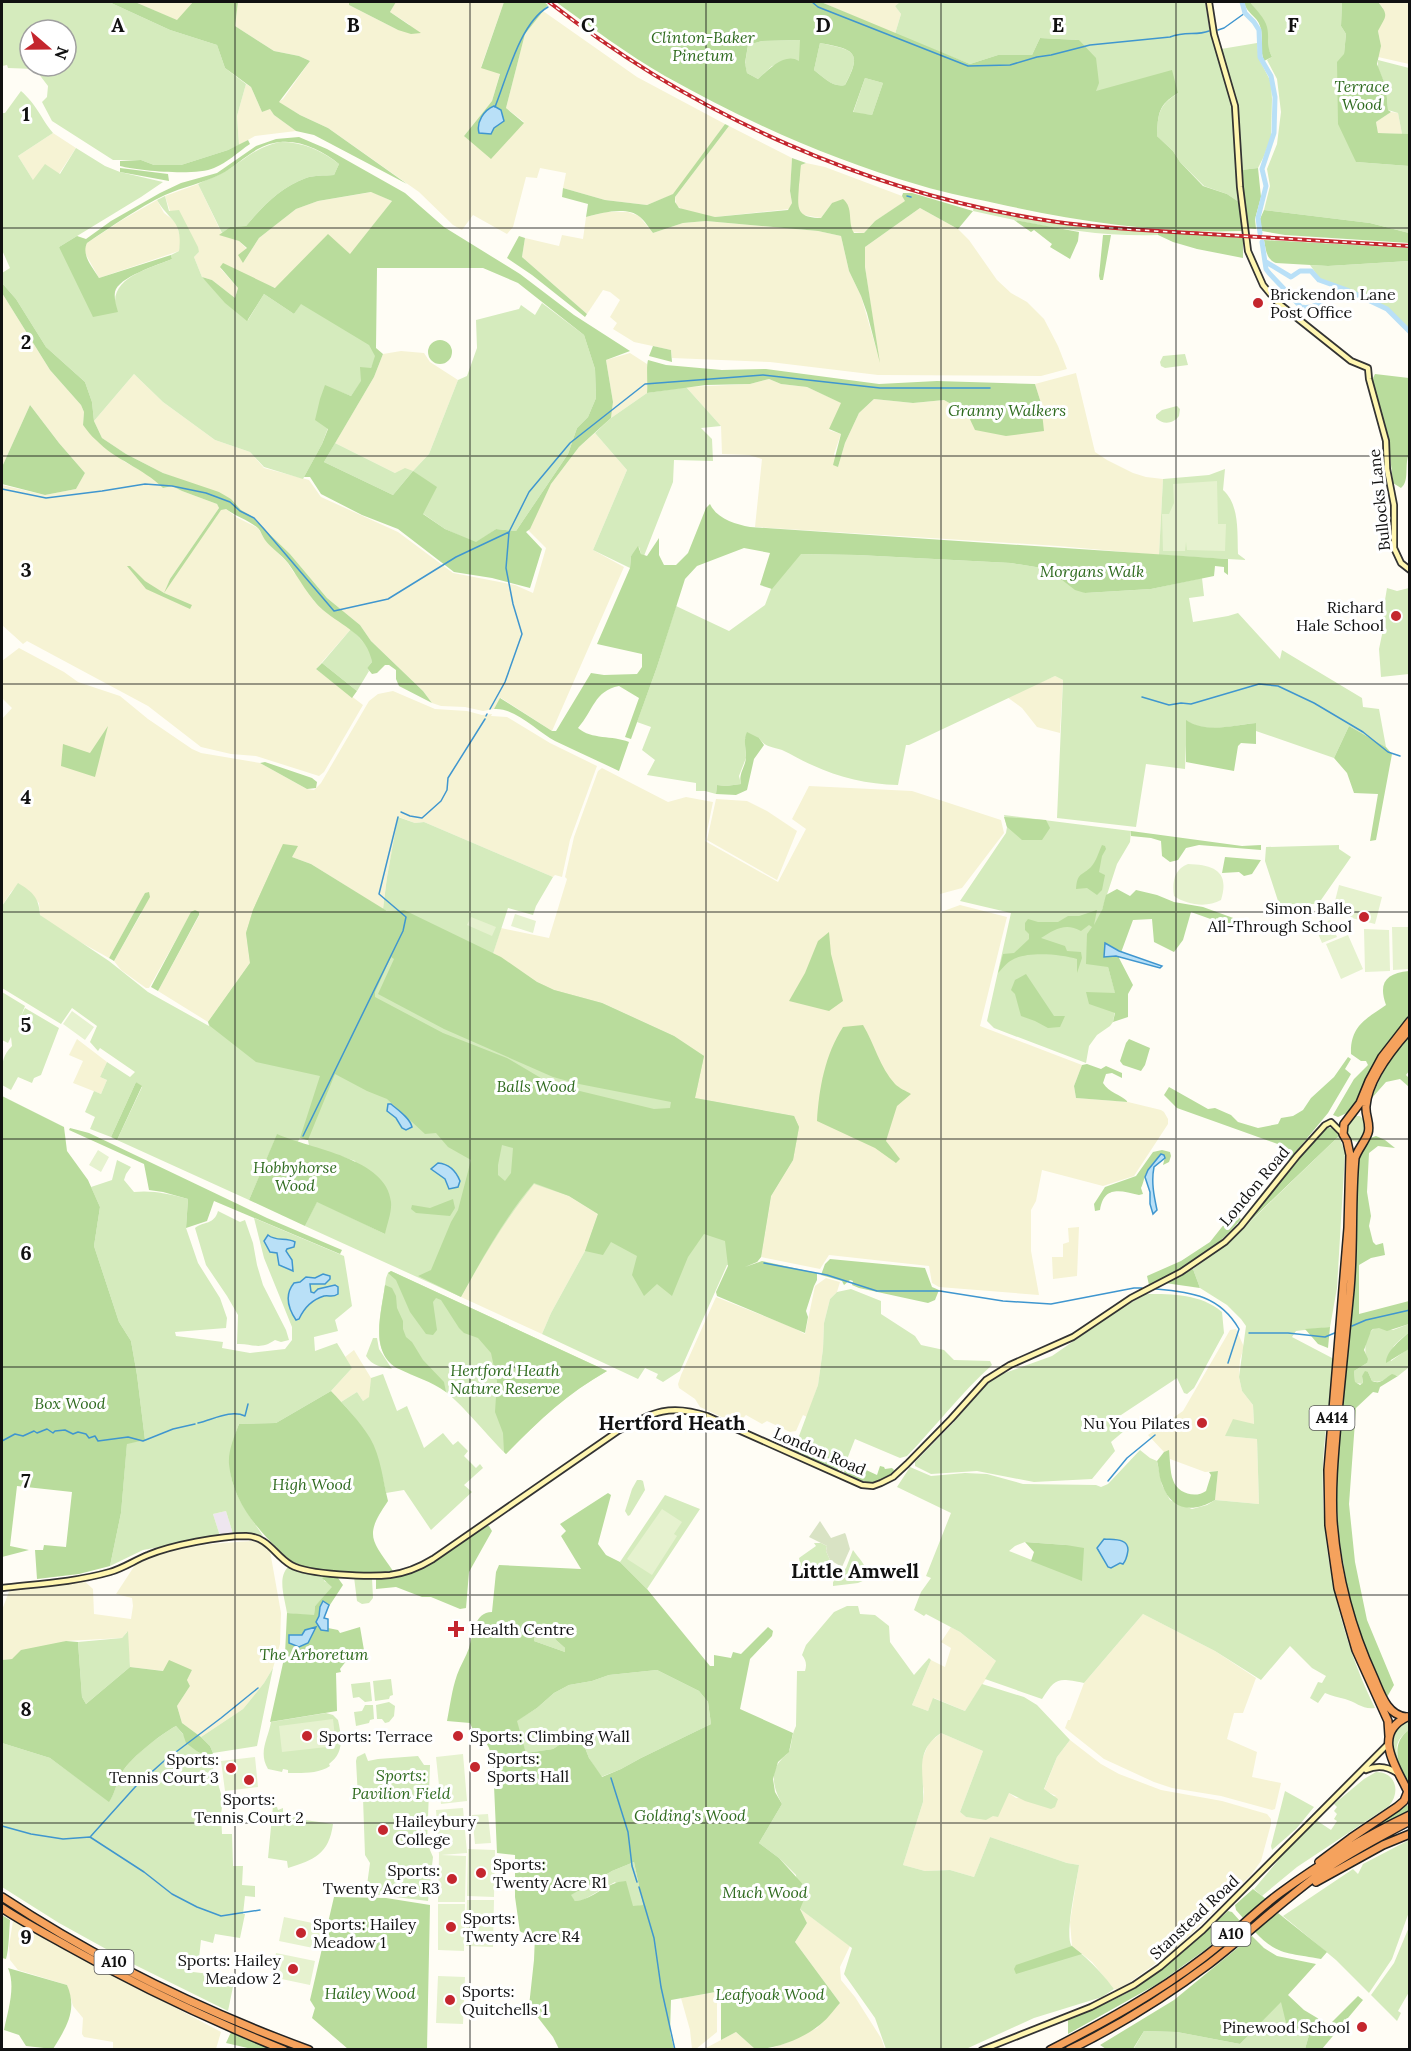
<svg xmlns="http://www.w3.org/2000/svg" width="1411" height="2051" font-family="Lora,serif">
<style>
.industrial{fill:#eee6ef}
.farmland{fill:#f6f3d4}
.green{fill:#d5ebbd;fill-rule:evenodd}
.forest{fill:#b9dc9c;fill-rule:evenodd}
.cemetery{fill:#d9e3c4}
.pitch{fill:#e6f2cf}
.water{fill:#b9e0f7;stroke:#3f96cf;stroke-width:1.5}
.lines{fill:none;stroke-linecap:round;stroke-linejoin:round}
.stream{stroke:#3f96cf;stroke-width:1.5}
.river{stroke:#b9e0f7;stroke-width:5}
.secondary-casing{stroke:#333;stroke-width:8}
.highway-casing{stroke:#222;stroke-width:10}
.secondary{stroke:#fff6b0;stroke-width:4.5}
.highway{stroke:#f5a25d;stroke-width:7}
.rail-casing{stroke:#c4262e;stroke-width:4}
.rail{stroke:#fff;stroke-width:1.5;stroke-dasharray:4.5;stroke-linecap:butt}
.grid{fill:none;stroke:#111;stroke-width:1.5;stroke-opacity:0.55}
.poi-dot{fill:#c4262e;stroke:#fff;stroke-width:2}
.labels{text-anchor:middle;stroke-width:6;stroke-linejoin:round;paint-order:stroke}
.shield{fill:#fff;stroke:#585858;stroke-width:1.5}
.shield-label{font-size:15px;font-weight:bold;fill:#111}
.park-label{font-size:16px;font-style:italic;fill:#2f6b1f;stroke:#fff}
.poi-label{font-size:16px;fill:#111;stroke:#fff;text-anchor:start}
.street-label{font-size:16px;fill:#111;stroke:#fff}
.quarter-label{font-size:20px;font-weight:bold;fill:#111;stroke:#fff}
.grid-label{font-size:20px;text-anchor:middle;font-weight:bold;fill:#111;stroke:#fff;stroke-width:6;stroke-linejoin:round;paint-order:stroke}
</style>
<rect width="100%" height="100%" fill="#fffdf5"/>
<path class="industrial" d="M 226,1511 L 233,1534 L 220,1536 L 213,1514 Z"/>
<path class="farmland" d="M 135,2 L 193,2 L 178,21 Z
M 238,2 L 349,2 L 349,5 L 398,30 L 410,25 L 390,12 L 396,2 L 504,2 L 481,67 L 500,73 L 492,101 L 464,136 L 524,122 L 506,108 L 525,34 L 543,11 L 637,77 L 725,124 L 674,194 L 647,205 L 605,200 L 563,188 L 566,173 L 540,168 L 537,178 L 526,177 L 513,227 L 507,234 L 473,215 L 462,230 L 453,225 L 419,192 L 328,128 L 300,115 L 278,102 L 283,99 L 310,61 L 299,56 L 274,51 L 235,26 Z
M 821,2 L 900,2 L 895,6 L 901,14 L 895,34 Z
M 1378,2 L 1409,2 L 1409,64 L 1378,57 L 1380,41 L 1378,31 L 1383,8 Z
M 246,84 L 251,87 L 262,112 L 270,108 L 274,115 L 296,131 L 255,136 L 239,145 L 237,116 Z
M 1391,112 L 1398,113 L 1402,134 L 1378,133 L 1376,122 Z
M 729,126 L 792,158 L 790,191 L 792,203 L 790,209 L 715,217 L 684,211 L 676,205 L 675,197 Z
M 53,133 L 76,148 L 59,174 L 33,180 L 18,156 Z
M 806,163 L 825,167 L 902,196 L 906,201 L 875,221 L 864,233 L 852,232 L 832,203 L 821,218 L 803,215 L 800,212 L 797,203 L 800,169 L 801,165 Z
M 198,184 L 222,234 L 239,241 L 247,249 L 243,263 L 259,238 L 296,209 L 318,201 L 372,192 L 392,201 L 350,255 L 328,235 L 276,288 L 220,268 L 238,288 L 235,298 L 212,280 L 202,277 L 194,257 L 199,252 L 170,211 L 165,196 Z
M 157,200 L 164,213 L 176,222 L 181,240 L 179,251 L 99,278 L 85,253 L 85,247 L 87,243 L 122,220 Z
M 920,208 L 958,229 L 969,240 L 997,280 L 1011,293 L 1027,302 L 1044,319 L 1058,346 L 1067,369 L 1041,376 L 878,375 L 770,362 L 672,358 L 671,350 L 634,342 L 613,329 L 617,323 L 610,317 L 620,300 L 610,292 L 603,290 L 587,314 L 522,257 L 525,238 L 559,246 L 562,235 L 583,239 L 586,217 L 606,212 L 628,212 L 639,216 L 653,233 L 683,223 L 706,221 L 818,231 L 841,236 L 849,271 L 861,296 L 878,355 L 865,267 L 865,247 Z
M 2,293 L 50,370 L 81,405 L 84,412 L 83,425 L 125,462 L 151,476 L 163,488 L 172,486 L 182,491 L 217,504 L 219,508 L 170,579 L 166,589 L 221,509 L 226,509 L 236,517 L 258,528 L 266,541 L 287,562 L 294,573 L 300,578 L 314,601 L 351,629 L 316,669 L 363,705 L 324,772 L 319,776 L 256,756 L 231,754 L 201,747 L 148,706 L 27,641 L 23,644 L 2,625 L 2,485 L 45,495 L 76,489 L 85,473 L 59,443 L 30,405 L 2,467 Z
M 401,351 L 424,353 L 430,362 L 458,380 L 429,454 L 413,471 L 395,473 L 335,443 L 374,377 L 383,354 Z
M 630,353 L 647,364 L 649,376 L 647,393 L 611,418 L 613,402 L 606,360 Z
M 1076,373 L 1095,452 L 1107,460 L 1133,473 L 1146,477 L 1163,479 L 1159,555 L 1058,546 L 755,527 L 762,459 L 749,455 L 722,454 L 721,426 L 686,387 L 750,384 L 769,379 L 781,384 L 807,387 L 842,403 L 829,430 L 841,434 L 834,454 L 838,467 L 845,443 L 859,413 L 874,399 L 913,403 L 944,400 L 967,413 L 1041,403 L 1035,384 Z
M 134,374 L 163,402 L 215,440 L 250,452 L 264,468 L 309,480 L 321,497 L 398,532 L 453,573 L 515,585 L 533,593 L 546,548 L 528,530 L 551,484 L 579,447 L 595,433 L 627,470 L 593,550 L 624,567 L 552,731 L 501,698 L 494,709 L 483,711 L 465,707 L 441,706 L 432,703 L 423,691 L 371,641 L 360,625 L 327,598 L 290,554 L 250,515 L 241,510 L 231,499 L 163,473 L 126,454 L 102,438 L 94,421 Z
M 19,648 L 64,672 L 78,682 L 120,696 L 148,719 L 192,749 L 201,753 L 260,763 L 307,789 L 314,790 L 321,783 L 369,701 L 378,694 L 393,691 L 435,709 L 467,711 L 482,715 L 492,714 L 491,716 L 507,717 L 550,743 L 597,766 L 570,840 L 562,877 L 555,875 L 553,877 L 424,822 L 415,823 L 399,817 L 387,876 L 383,909 L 311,864 L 292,857 L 246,933 L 250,963 L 208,1022 L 158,991 L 199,916 L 199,912 L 191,913 L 149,988 L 146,988 L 121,970 L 114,961 L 141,914 L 145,893 L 109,958 L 62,932 L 40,915 L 39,903 L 19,884 L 11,892 L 2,906 L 2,719 L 12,708 L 2,698 L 2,661 Z
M 1055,676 L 1063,680 L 1060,733 L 1037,727 L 1022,708 L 1007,697 Z
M 602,768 L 668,802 L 686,797 L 713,802 L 705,841 L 778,882 L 806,829 L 792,819 L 809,786 L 912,791 L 1001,820 L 1004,833 L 962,888 L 940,894 L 941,912 L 960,905 L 1007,917 L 980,1026 L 1082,1065 L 1074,1086 L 1076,1098 L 1128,1102 L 1161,1110 L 1164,1112 L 1168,1119 L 1168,1124 L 1134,1176 L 1103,1186 L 1042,1170 L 1036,1201 L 1031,1210 L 1031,1251 L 1039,1295 L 939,1287 L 932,1283 L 929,1266 L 829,1255 L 820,1269 L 761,1257 L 771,1196 L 793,1160 L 794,1116 L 695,1098 L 703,1056 L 674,1036 L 602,1003 L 554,991 L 537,982 L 493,954 L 501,928 L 549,938 L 567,879 L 565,877 L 574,837 L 598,771 Z
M 716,799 L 747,801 L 767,811 L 797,831 L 777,880 L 707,840 Z
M 77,1039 L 107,1062 L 100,1077 L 107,1080 L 101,1094 L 73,1083 L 83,1061 L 69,1055 Z
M 534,1183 L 569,1196 L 598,1214 L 585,1251 L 551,1313 L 542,1334 L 461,1297 L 488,1248 L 513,1209 Z
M 1079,1227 L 1077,1276 L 1053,1279 L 1052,1257 L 1063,1257 L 1063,1244 L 1069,1242 L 1068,1228 Z
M 826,1278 L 840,1282 L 837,1292 L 830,1299 L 824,1323 L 823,1349 L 818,1385 L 807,1417 L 803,1415 L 796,1431 L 790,1432 L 767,1421 L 762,1424 L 746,1415 L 737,1424 L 700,1407 L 695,1399 L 679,1388 L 678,1384 L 681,1375 L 716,1297 L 792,1327 L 805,1334 L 815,1286 Z
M 1236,1329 L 1244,1347 L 1240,1360 L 1239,1377 L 1242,1391 L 1253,1405 L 1254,1425 L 1225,1436 L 1257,1439 L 1259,1504 L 1215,1500 L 1218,1471 L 1205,1472 L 1170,1459 L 1169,1451 L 1164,1452 L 1148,1435 L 1183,1411 L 1230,1330 Z
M 354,1350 L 371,1378 L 370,1397 L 363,1401 L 357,1392 L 341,1402 L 331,1391 L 352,1368 L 345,1357 Z
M 252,1541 L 260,1543 L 270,1551 L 281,1613 L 280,1644 L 273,1668 L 264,1683 L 243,1709 L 201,1737 L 182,1723 L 177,1706 L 190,1686 L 187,1680 L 192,1670 L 164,1671 L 130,1667 L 127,1632 L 122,1638 L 66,1641 L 12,1659 L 2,1660 L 2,1610 L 10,1589 L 82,1579 L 93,1589 L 94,1614 L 131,1619 L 133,1606 L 132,1598 L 116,1594 L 137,1562 L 169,1551 L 210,1544 Z
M 1143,1614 L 1215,1651 L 1256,1678 L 1243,1713 L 1234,1713 L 1227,1739 L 1257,1752 L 1252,1777 L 1281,1783 L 1275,1809 L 1272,1810 L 1221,1796 L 1172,1788 L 1154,1782 L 1104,1759 L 1065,1728 L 1068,1720 L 1070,1720 L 1084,1683 Z
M 951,1627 L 960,1632 L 997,1662 L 965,1711 L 934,1698 L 928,1711 L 912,1705 L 931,1660 L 945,1667 L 951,1648 L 941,1642 Z
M 941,1733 L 983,1751 L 960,1812 L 966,1817 L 976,1818 L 1009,1793 L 1016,1798 L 1056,1796 L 1044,1790 L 1057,1757 L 1070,1740 L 1101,1764 L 1119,1774 L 1161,1790 L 1222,1801 L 1267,1814 L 1271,1819 L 1271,1824 L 1261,1861 L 1251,1875 L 1176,1949 L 1119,1990 L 1114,1989 L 1092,1962 L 1072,1946 L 1070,1922 L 1079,1865 L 1067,1863 L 990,1837 L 974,1877 L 950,1870 L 925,1871 L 903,1865 L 923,1802 L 924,1792 L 920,1768 L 923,1757 L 929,1743 Z
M 800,1909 L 850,1946 L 840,1967 L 841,1980 L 855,1997 L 881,2038 L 885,2049 L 766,2050 L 786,2043 L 817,2028 L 840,2003 L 795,1942 L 807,1923 Z
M 13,1921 L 221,2032 L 216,2049 L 113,2049 L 113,2042 L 84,2037 L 82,2034 L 83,2018 L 73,2006 L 67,1985 L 18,1970 L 10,1960 L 9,1946 Z
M 717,1992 L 717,2032 L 696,2049 L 692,2049 L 690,2030 L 681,1998 Z
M 736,2032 L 755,2049 L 704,2050 L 704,2049 Z"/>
<path class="green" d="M 2,2 L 109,2 L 170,30 L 217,45 L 225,68 L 246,84 L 237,116 L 239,145 L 228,150 L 181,165 L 154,165 L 141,160 L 113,160 L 52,121 L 42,102 L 47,97 L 48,86 L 35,69 L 8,68 L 7,65 L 2,66 ZM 30,30 L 66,30 L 66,66 L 30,66 Z
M 900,2 L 1205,2 L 1210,33 L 1226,78 L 1234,112 L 1239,202 L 1227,194 L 1204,186 L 1180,162 L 1173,151 L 1157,136 C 1158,114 1158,106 1178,93 L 1095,92 L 1079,40 L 1040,38 L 1032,55 L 998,55 L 970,64 L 895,34 L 901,14 L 895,6 Z
M 1250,2 L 1342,2 L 1341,26 L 1346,34 L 1344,54 L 1356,162 L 1409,166 L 1409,233 L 1370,223 L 1264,210 L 1270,186 L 1267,169 L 1277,144 L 1281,112 L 1277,79 L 1267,60 L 1272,57 L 1267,46 L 1264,21 Z
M 800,40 L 800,61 L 772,66 L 758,79 L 747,73 L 745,64 L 748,45 L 762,41 Z
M 820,43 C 854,50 863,51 845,85 C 833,88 823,77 814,70 Z
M 1257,43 L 1259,59 L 1271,82 L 1272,99 L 1271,137 L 1264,156 L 1258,168 L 1241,170 L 1238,112 L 1221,49 Z
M 1378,60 L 1409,68 L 1409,134 L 1402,134 L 1398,113 L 1388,110 L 1386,87 L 1378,68 Z
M 865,78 L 883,83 L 872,115 L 853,113 Z
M 21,91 C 37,105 40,117 53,133 L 18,156 L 33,180 L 45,164 L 60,174 L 76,148 L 105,166 L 120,172 L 163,182 L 141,197 L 59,247 L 115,301 C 116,275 152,268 172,259 L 171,255 L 179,251 C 183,220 170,222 157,200 L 165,196 L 169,211 L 179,210 L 198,247 L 199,252 L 194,257 L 202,277 L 248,320 L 264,294 L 294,314 L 301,303 L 369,344 L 376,356 L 371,368 L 351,396 L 325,386 L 328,428 L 322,444 L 303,479 L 264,467 L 250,452 L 215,440 L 163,402 L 134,374 L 94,421 L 92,402 L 85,382 L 46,347 L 16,299 L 2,283 L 2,273 L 10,268 L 2,250 L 2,113 L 5,113 Z
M 280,142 C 303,142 321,150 339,164 L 334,175 C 325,176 314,175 306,178 C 281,187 263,206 246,226 L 230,227 L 222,233 L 198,184 C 205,180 213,178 220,174 C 244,162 252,148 280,142 Z
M 974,206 L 1068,224 L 1158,232 L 1158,235 C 1094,237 1034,225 973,211 Z
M 1409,261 L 1409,331 L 1388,309 L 1353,291 L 1320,279 L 1310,265 L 1328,266 Z
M 542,303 L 584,335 L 595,369 L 596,398 L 588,417 L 577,428 L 568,454 L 516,531 L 496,529 L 476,543 L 445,529 L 422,513 L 413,471 L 393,495 L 324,462 L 335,443 L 395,473 L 405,468 L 413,471 L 429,454 L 458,380 L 467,376 L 477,348 L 476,320 L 519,309 L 521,305 L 535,315 Z
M 1185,354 L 1188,365 L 1165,368 L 1161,366 L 1160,362 L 1163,356 Z
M 686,387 L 721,426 L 701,428 L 712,439 L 713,461 L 674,460 L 673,482 L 644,556 L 641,554 L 639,547 L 631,556 L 630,568 L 593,550 L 627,470 L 595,433 L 611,418 L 647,393 Z
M 1177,406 L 1180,409 L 1179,416 C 1173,424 1163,425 1156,418 L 1156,415 L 1162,410 Z
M 1225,469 L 1223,490 C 1240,505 1237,533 1238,554 L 1246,560 L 1159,555 L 1163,479 L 1209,475 Z
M 800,554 L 858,555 L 1011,563 L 1048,569 L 1085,593 L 1151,589 L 1202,578 L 1204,596 L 1189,598 L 1193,622 L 1228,616 L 1238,613 L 1280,659 L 1282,650 L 1362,698 L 1363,707 L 1379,709 L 1386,747 L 1349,726 L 1334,758 L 1256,731 L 1256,723 C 1233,725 1207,734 1187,721 L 1185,769 L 1146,764 L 1136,827 L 1057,818 L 1063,680 L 1055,676 L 909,745 L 906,745 L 898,785 C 867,784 840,778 812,765 C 802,761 793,755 782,750 C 771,746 766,748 759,738 L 745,738 L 746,758 L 739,776 L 741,784 L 726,786 L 717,785 L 716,794 L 705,791 L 696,791 L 696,783 L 647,775 L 655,760 L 642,750 L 651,727 L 637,722 L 657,667 L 676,606 L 729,631 L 765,605 L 771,589 Z
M 1387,588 L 1397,591 L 1409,588 L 1409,674 L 1381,677 L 1379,649 L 1384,625 L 1381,624 Z
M 351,629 L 370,649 L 372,662 L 367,668 L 369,671 L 357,691 L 322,663 Z
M 1004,815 L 1131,831 L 1130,842 L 1117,864 L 1102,910 L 1108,967 L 1117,999 L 1115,1011 L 1113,1022 L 1110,1026 L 1097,1035 L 1089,1046 L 1086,1063 L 994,1028 L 987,1021 L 1011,913 L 960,901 L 1006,833 L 1007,827 Z
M 398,817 L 415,823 L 424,822 L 553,877 L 536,906 L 533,915 L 508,908 L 493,954 L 537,982 L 554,990 L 602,1003 L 674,1036 L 704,1056 L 695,1098 L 794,1116 L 799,1127 L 793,1160 L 771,1196 L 761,1257 L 757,1262 L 727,1265 L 680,1371 L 663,1382 L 656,1378 L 658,1374 L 645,1368 L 638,1379 L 542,1334 L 551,1313 L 585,1251 L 598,1214 L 569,1196 L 534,1184 C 506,1219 483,1257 461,1297 L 305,1226 L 317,1201 L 385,1234 L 355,1161 L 309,1146 L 308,1140 L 300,1138 L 297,1143 L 277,1135 L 249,1200 L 117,1140 L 142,1087 L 136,1082 L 111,1137 L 90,1129 L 95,1117 L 85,1112 L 94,1091 L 101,1094 L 107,1080 L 100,1077 L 107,1062 L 130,1077 L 135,1072 L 100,1048 L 98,1051 L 90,1042 L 97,1026 L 72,1008 L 61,1024 L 2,988 L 2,906 L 18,883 C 33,892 39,898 40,915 L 109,961 L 148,992 L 209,1026 L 208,1022 L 250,963 L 246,933 L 253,910 L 278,855 L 384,916 L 404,910 L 387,911 L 383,909 L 387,877 Z
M 1339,845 L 1339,849 L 1351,857 L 1321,900 L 1314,904 L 1279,904 L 1265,861 L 1266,847 Z
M 2,992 L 25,1006 L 21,1016 L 25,1008 L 59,1028 L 41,1075 L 34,1078 L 32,1083 L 18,1077 L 11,1090 L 2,1085 C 2,1070 0,1057 12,1046 L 11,1037 L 8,1043 L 2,1040 Z
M 1353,1116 L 1360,1116 C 1370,1124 1367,1137 1357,1142 L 1350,1140 C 1344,1130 1346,1125 1353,1116 Z
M 1339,1136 L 1345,1153 L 1337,1288 L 1330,1327 L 1296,1331 L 1292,1337 L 1334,1359 C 1331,1393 1325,1428 1323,1463 C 1320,1546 1338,1633 1375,1708 C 1363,1710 1356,1702 1345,1699 C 1338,1697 1332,1696 1325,1693 L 1318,1703 L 1310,1698 L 1318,1682 L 1322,1683 L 1326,1676 L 1312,1668 L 1290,1646 L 1261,1680 L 1215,1651 L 1143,1614 L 1084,1683 C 1058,1678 1056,1677 1042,1699 L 985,1679 L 996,1661 L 960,1632 L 926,1614 L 924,1616 L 914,1610 L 921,1592 L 931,1578 L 926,1576 L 951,1513 L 897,1487 L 910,1467 L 931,1476 L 965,1473 L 987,1474 L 1023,1484 L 1096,1485 L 1101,1487 L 1108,1484 L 1140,1450 L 1150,1458 L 1157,1461 L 1162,1485 L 1170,1500 L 1192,1509 L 1207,1505 L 1215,1500 L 1259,1504 L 1257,1439 L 1225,1436 L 1233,1419 L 1254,1424 L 1253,1405 L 1242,1391 L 1239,1377 L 1246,1326 L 1241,1319 L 1227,1305 L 1200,1288 L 1193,1269 L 1231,1240 ZM 1025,1542 L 1066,1545 L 1082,1580 L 1009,1551 L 1015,1546 Z
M 117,1160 L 131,1167 L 126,1174 L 124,1180 L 134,1192 C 153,1190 169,1194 188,1199 L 186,1228 L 198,1263 L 220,1298 L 227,1318 L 226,1328 L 175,1332 L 176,1336 L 223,1342 L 222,1348 L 250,1353 L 285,1349 L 292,1340 L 292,1327 L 264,1258 L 254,1218 L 344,1256 L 352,1306 L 335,1320 L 338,1331 L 314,1337 L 315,1351 L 337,1343 L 352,1368 L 331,1391 L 276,1423 L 239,1424 C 219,1476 235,1494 263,1536 L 250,1533 L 233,1534 L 226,1511 L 213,1514 L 220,1536 L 143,1550 L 110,1566 L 121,1513 L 127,1443 L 145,1440 L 137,1375 L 131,1341 L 119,1322 L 94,1246 L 100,1207 L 91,1187 L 112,1180 Z
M 218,1211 L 240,1222 L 245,1220 L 253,1243 L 257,1265 L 263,1285 L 286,1330 L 289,1340 L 281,1342 L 275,1340 C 259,1351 252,1343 237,1344 L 238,1315 L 227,1296 L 206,1265 L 195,1228 C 204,1221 214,1225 218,1211 Z
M 391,1271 L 607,1371 C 568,1393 537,1422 506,1454 C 484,1433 458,1397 433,1383 C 414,1371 389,1371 381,1347 C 375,1330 384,1297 386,1278 L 388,1273 Z
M 851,1289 L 881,1301 L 881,1314 L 915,1336 L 921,1345 L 944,1350 L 954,1360 L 990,1361 L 992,1365 C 961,1393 936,1426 907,1456 L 900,1458 L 855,1439 L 842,1472 L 833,1459 L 796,1444 L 818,1385 L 823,1349 L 824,1323 L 830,1299 L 837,1292 Z
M 1146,1294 C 1173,1294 1201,1294 1222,1312 L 1224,1333 L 1194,1388 L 1187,1394 L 1184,1393 L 1177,1378 L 1121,1415 L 1119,1418 L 1124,1431 L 1111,1442 L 1115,1451 L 1092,1479 L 1034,1482 L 977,1471 L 931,1474 L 915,1466 L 915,1462 L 954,1422 L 985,1385 L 1002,1374 L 1052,1356 L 1120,1309 Z
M 1409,1324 L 1409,1332 C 1400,1341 1387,1347 1391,1361 L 1408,1349 L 1408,1368 L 1398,1376 L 1396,1375 C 1388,1378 1380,1384 1372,1381 L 1368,1372 L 1362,1376 L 1363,1384 L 1355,1383 L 1354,1371 L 1367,1363 C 1364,1350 1364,1335 1376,1327 L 1393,1330 Z
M 373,1338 L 377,1338 L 379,1349 L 392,1369 C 382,1367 372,1366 366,1356 Z
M 383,1374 L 397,1411 L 407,1406 L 424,1448 L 443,1433 L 453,1445 L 458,1441 L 468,1451 L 464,1456 L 476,1468 L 480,1464 L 483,1468 L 464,1485 L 472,1492 L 431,1530 L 404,1490 L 386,1493 C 379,1456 368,1429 341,1402 L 357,1392 L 363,1401 L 369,1397 L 371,1378 Z
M 637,1480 L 641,1480 L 643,1481 L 645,1490 L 630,1515 L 628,1516 L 625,1511 L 632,1489 Z
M 665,1495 L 700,1509 L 647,1589 L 620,1562 Z
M 814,1543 L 821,1543 L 827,1546 L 826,1551 L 830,1560 C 816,1575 816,1573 797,1567 L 800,1563 L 799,1558 L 816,1546 Z
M 853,1550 C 860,1560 870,1568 865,1580 L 858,1583 L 833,1586 L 833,1582 L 846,1568 Z
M 288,1567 L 310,1573 L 327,1575 L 324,1581 L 331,1584 L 333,1587 L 315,1606 L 314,1616 L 287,1613 C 285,1599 277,1578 288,1567 Z
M 354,1577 L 372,1578 L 373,1598 L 369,1603 L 362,1604 L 357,1601 Z
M 847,1606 L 858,1606 L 860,1614 L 875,1615 L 889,1626 L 890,1642 L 914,1675 L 929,1658 L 931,1660 L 912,1705 L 928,1711 L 933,1698 L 965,1711 L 982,1684 L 1024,1697 L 1037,1705 L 1070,1740 L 1057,1757 L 1044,1789 L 1058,1799 L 1055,1807 L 1051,1809 L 1025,1801 L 1009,1793 L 998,1817 L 993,1816 L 986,1820 L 966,1817 L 960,1812 L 983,1751 L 941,1733 C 913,1752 925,1774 923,1802 L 903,1865 L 925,1871 L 950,1870 L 974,1877 L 990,1837 L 1067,1863 L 1079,1865 C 1077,1881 1065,1932 1071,1945 C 1074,1949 1081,1953 1085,1957 C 1096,1967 1105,1977 1114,1989 L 1102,1997 L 1034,2018 L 966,2049 L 886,2049 L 875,2018 L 844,1974 L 852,1948 L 800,1909 L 796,1875 L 779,1858 L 759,1843 L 782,1804 C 774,1790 769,1773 781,1760 C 784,1756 788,1754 790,1749 C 792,1741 792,1734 796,1726 L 797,1671 L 805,1671 C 807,1665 806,1660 802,1655 L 806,1645 L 834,1612 Z
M 543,1623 L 549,1625 L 556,1640 L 565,1648 L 565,1652 L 534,1641 L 534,1637 Z
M 128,1631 L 130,1667 L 86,1704 L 82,1697 L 78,1642 L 122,1638 Z
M 273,1668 L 257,1746 L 213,1753 L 210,1746 L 201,1737 L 243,1709 L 264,1683 Z
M 657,1670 L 699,1691 L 708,1702 L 711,1724 L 641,1758 L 621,1769 L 601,1777 L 589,1758 L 580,1735 L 565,1741 L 553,1749 L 526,1753 L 516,1721 L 537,1708 L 554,1693 L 569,1685 L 592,1681 L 609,1675 Z
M 391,1679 L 393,1695 L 390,1696 L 389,1699 L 375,1701 L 373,1681 Z
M 370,1682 L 372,1701 L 365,1702 L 359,1697 L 353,1698 L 351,1684 Z
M 389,1702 L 395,1706 L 394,1716 L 389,1722 L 385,1723 L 382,1719 L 377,1719 L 376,1705 Z
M 365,1705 L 373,1705 L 374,1719 L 370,1720 L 369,1723 L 356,1726 L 354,1712 L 362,1711 Z
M 326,1713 L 333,1715 L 338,1720 C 342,1738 344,1753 329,1764 L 330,1766 C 318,1774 302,1773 288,1773 L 288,1770 L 283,1769 L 282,1772 L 268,1769 C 258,1752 268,1739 271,1722 Z
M 1409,1719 L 1409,1730 C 1382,1749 1407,1768 1409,1790 C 1396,1765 1375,1738 1409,1719 Z
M 176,1726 L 198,1752 L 210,1758 L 223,1800 L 221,1814 L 222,1834 L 232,1834 L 233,1866 L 243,1866 L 242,1885 L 255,1886 L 255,1897 L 245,1896 L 243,1914 L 245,1914 L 240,1938 L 215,1934 L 213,1943 L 201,1940 L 199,1958 L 193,1959 L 193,1972 L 235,1977 L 228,2011 L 135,1965 L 59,1923 L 2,1887 L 2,1743 L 50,1758 L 109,1801 C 115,1793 116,1785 120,1776 C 127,1760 161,1734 176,1726 Z
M 365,1753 L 368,1761 L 378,1759 L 418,1756 L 424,1765 L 430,1765 L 427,1843 L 433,1857 L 428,1901 L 363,1893 L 367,1885 L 370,1863 L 365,1855 L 363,1798 L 358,1797 L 356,1761 L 357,1757 Z
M 1376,1772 C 1396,1772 1401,1792 1389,1806 L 1297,1867 L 1262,1896 L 1254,1889 L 1286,1851 L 1316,1820 L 1331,1830 L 1337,1821 L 1334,1819 L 1337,1814 L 1334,1811 L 1337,1807 L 1334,1804 L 1364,1779 Z
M 1285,1791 L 1314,1807 L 1296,1829 L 1272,1850 L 1271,1846 Z
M 273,1806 L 277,1807 L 278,1810 L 283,1808 L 283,1817 L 298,1817 L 298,1819 L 333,1824 C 329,1854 314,1860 288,1868 L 287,1861 L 268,1858 Z
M 1409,1840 L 1409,1912 L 1392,1959 L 1369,1993 L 1336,1960 L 1283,1916 L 1353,1869 L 1358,1874 L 1363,1864 Z
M 634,1862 L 643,1905 L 633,1907 L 615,1882 L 583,1900 L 575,1901 L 570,1895 L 612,1871 Z
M 1409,1927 L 1409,1992 L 1398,2011 L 1401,2013 L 1397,2021 L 1371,1995 L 1394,1963 Z
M 1281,2001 L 1309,2035 L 1305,2049 L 1133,2050 L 1144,2031 L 1177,2032 L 1240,2044 Z"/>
<path class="forest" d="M 109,2 L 135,2 L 177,20 L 193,2 L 238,2 L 235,26 L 274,51 L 299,56 L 310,61 L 279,102 L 300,115 L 328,128 L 407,184 L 314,135 L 296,131 L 274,115 L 270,109 L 262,112 L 251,87 L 225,68 L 217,45 L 170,30 Z
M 349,2 L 396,2 L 390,12 L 421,33 L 411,34 L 398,30 L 349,5 Z
M 504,2 L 544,2 L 548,5 L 525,34 L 506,108 L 524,123 L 491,159 L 464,136 L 492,101 L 500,74 L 481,68 Z
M 556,2 L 821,2 L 970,64 L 998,55 L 1032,55 L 1040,38 L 1079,40 L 1096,58 L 1099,83 L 1096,91 L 1172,70 L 1178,93 C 1158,105 1158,114 1157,136 L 1173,151 L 1180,162 L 1203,186 L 1227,194 L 1239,202 L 1242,231 C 1165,234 1083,222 1008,206 C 978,199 948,194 919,185 C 830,159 745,121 665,76 C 627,54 591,27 556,2 ZM 800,40 L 799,61 C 785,52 769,69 758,79 L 747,73 L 745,63 L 748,45 L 762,41 ZM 820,43 C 854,49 863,52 845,85 C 833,88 823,77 814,70 ZM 865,78 L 883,83 L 872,115 L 853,112 Z
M 1244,2 L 1250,2 C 1256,10 1265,18 1267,27 C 1270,40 1265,42 1272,57 L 1264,61 C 1259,49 1264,37 1260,26 C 1257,16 1246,13 1244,2 Z
M 1342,2 L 1378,2 C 1390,16 1385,17 1378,31 L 1381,46 L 1377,64 L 1386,87 L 1388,110 L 1391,112 L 1376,122 L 1378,133 L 1409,134 L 1409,166 L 1356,162 L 1338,124 L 1337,62 L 1344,54 L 1346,34 L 1341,26 Z
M 725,124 L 729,126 L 675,197 L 675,202 L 679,208 L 715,217 L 788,210 L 792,203 L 790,191 L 792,158 L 806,163 L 801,165 C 800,172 800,178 799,185 C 798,206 794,218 821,218 L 832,203 L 843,199 C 854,208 847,223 854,233 L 864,233 L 875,221 L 905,201 L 902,196 L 903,193 L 912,193 L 973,211 L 958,229 L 920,208 L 865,247 L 865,267 L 880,363 L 867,313 L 861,296 L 849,271 L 841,236 L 818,231 L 706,221 L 683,223 L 653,233 C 649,228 645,221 640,217 C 627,206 602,213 586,217 L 588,204 L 562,197 L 563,188 L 605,200 L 647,205 L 673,194 Z
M 299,137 L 327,149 L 405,193 L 444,227 L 520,274 L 574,315 L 630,351 L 606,360 L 613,402 L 611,418 L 579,447 L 551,484 L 530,529 L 526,532 L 542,549 L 530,588 L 492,578 L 454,572 L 398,529 L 362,515 L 321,494 L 310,477 L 304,477 L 322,444 L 328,429 L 315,420 L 320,399 L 325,385 L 351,396 L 361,381 L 360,367 L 371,368 L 375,356 L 369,345 L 301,304 L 294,314 L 264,294 L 247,321 L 225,303 L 202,277 L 212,280 L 235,298 L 238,288 L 220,267 L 223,263 L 275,288 L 328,234 L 350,254 L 392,201 L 371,192 L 318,201 L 296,209 L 259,238 L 243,263 L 238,255 L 247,248 L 239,241 L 219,235 L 230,227 L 246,226 C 263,206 281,187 306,178 C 314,175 325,176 334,175 L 339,164 C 323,151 302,140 280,142 C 256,144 241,163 221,174 C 203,183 183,187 165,195 C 138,208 112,226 87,243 C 81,255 93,268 99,278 L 171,255 L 172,259 C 158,265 118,277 115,292 C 114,299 116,305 118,312 L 93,317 L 59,247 L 77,236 L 86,239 L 111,221 L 160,193 L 181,183 L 217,173 L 256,146 L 276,139 ZM 377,268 L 483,268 L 518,283 L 584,335 L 595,369 L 596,398 L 588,417 L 577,428 L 568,454 L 516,531 L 496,529 L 476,542 L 445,529 L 423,514 L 437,487 L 413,471 L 393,495 L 324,462 L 374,377 L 383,354 L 376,348 Z
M 248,140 L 250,144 C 238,152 227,163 214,168 C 197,176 139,171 120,166 L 120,161 L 141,160 L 154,165 L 181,165 L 228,150 Z
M 120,168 L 168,174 L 169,181 L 120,172 Z
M 1258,168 L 1261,197 L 1255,219 L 1256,229 L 1248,228 L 1241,186 L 1241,170 Z
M 1264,210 L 1370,223 L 1409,233 L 1409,243 L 1285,235 L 1262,231 L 1260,219 Z
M 1014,220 L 1079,232 L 1078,241 L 1070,259 L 1050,247 L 1052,244 L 1034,230 L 1031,232 Z
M 1158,232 L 1243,238 L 1243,258 L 1197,249 L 1173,242 L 1158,235 Z
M 1103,235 L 1111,235 L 1103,280 L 1100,280 L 1099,276 Z
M 519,236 L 525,238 L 522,257 L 587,314 L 585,317 L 532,275 L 507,258 Z
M 1264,240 L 1409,248 L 1409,261 L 1328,266 L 1276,263 C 1266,259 1266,250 1264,240 Z
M 2,283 L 16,299 L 46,347 L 85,382 L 92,402 L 94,421 L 102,438 L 126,454 L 163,473 L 219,492 L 231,499 L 241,510 L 250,515 L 290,554 L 327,598 L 360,625 L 371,641 L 423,691 L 432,703 L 399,686 L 396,679 L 396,670 L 389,665 L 385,665 L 377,673 L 372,674 L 367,668 L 372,662 C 367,634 343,627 323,610 C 310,599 298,577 288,563 C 281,554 271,548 265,540 C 262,536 261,531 258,528 C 250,521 235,516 226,509 L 221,510 L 164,593 L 192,605 L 190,609 L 146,589 L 127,566 L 130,566 L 145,581 L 164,593 L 170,579 L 219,508 L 217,504 L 182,491 L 172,486 L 163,488 C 143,468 115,460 96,440 C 91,436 87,430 83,425 L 84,412 L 81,405 L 50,370 L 2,293 Z
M428 352a12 12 0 1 1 24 0a12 12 0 1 1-24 0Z
M 653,346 L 671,350 L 672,362 L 649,356 Z
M 648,360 L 666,365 L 722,370 L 766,369 L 879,384 L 937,381 L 1035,384 L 1041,403 L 1044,431 L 1006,436 L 975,430 L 967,413 L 944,400 L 913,403 L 874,399 L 859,413 L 845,443 L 838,467 L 833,465 L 841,434 L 829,429 L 841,403 L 807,387 L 781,384 L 769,379 L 750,384 L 706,385 L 647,393 C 648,383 646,367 648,360 Z
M 1375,374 L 1409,378 L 1409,454 C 1404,465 1410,481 1401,488 L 1393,483 L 1388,437 L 1372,380 Z
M 30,405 L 59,443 L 85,473 L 76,489 L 45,495 L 2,484 L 2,467 Z
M 710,504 C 717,519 735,524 750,527 L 1228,559 L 1228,575 L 1224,572 L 1224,567 L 1215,566 L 1214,576 L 1151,589 L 1085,593 L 1075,590 L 1048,569 L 1011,563 L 858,555 L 801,554 L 772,589 L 760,585 L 770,553 L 744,548 L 697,566 L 685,579 L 657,667 L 631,739 L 625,737 L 639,698 L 619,686 C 594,691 594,710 578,728 C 592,740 612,735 629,742 L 619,771 C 598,761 576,751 555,741 C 538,732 514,707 494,709 L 500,698 L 552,731 L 556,731 L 591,673 L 604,675 L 637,674 L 642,667 L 642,654 L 597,644 L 630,568 L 631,556 L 638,546 L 641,554 L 647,556 L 659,538 L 659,555 L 664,565 L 676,565 L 688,553 L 706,508 Z
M 322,663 L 357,691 L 352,698 L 316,669 Z
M 1186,720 C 1207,734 1233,725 1256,723 L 1256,744 L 1241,743 L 1238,746 L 1234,771 L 1186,762 Z
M 108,726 L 95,777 L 61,766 L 63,744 L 90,753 Z
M 1349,726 L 1386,747 L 1392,754 L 1376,840 L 1370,841 L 1378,794 L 1354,793 L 1347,773 L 1334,758 Z
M 747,732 L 759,738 L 764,745 L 754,759 L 747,790 L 736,795 L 716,794 L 717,785 L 726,786 L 741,784 C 738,773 746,767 746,756 C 746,747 743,741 747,732 Z
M 265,762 L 312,778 L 317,782 L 316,788 L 307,789 L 260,763 Z
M 1004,817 L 1046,820 L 1050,828 L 1042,840 L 1022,840 L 1007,827 Z
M 1131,831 L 1242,846 L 1261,845 L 1261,850 L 1199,845 L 1186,848 L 1178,860 L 1170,862 L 1162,856 L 1161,841 L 1151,838 L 1131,836 Z
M 283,844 L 298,846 L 292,857 L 311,864 L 387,911 L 404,910 L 501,957 L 537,982 L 554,990 L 602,1003 L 674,1036 L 704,1056 L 695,1098 L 794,1116 L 799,1127 L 793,1160 L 771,1196 L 761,1257 L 757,1262 L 745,1267 L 762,1261 L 817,1273 L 817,1280 L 814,1286 L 806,1311 L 808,1317 L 805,1333 L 717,1296 L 716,1292 L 728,1266 L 725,1241 L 704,1234 L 688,1257 L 672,1296 L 657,1284 L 644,1296 L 632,1275 L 637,1256 L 611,1242 L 603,1255 L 585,1251 L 598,1214 L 569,1196 L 534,1183 C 505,1217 483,1257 461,1297 L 418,1276 L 431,1270 L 451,1222 L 458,1210 L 471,1160 L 448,1147 L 436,1133 L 425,1134 L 387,1099 L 367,1091 L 335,1074 L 308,1140 L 300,1138 L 320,1076 L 256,1062 L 210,1026 L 208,1022 L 250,963 L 246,933 L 253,910 ZM 391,957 L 394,959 L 378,994 L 444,1029 L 553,1077 L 579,1084 L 671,1102 L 670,1108 L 654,1109 L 551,1084 L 507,1058 L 443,1033 L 375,997 L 375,992 ZM 502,1145 L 513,1148 L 511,1173 L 505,1181 L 498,1175 L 498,1165 Z
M 1102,845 L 1105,846 L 1106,849 L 1102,856 L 1099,872 L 1105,875 L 1102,890 L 1097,895 L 1087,888 L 1076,889 C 1077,872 1082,876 1091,867 C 1096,862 1099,851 1102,845 Z
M 1225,857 L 1261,860 L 1252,874 L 1244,876 L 1239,872 L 1222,873 Z
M 1117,889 L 1130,896 L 1136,890 L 1157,895 L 1174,902 L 1203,907 L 1247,923 L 1244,931 L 1191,912 L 1183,940 L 1174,952 L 1154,942 L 1152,919 L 1133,920 L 1119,958 L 1133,985 L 1128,994 L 1128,1017 L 1113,1022 L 1115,1013 L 1089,1004 L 1086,992 L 1115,993 L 1108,967 L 1086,964 L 1087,934 L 1092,927 L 1089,925 L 1081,931 C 1065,922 1054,930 1041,938 L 1065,946 L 1067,951 L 1081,952 L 1082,958 L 1077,973 L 1077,959 C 1061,954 1026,951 1012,960 C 1006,963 1002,969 998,973 L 1003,954 L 1014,953 L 1029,939 L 1029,934 L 1025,930 L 1025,923 L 1028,919 L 1038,922 L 1058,922 L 1068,916 L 1079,916 L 1097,910 L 1094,925 L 1102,910 L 1106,895 Z
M 149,892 L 150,897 L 114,961 L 109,958 L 141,900 L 145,893 Z
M 195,910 L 199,912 L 199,915 L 158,991 L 151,987 L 191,912 Z
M 829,932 L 831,954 L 843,1001 L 829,1011 L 789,1001 L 805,973 L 818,941 Z
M 1409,971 L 1409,1017 L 1387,1043 L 1374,1064 L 1353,1106 L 1347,1113 L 1338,1117 L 1333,1115 L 1354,1079 L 1368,1065 L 1366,1061 L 1361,1061 L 1351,1054 C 1350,1026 1366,1019 1386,1005 C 1378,983 1386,973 1409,971 Z
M 1026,974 L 1054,1016 L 1065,1016 L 1060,1027 L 1048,1028 L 1035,1021 L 1021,1016 L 1015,994 L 1011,990 L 1015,980 Z
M 863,1025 C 874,1043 880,1068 895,1084 C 899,1088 906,1091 911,1094 L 897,1106 L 886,1141 L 900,1159 L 896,1163 L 875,1148 L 817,1121 C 819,1088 825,1055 843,1027 Z
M 1409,1033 L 1409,1071 L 1406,1075 L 1409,1078 L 1409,1087 L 1400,1079 L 1386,1082 L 1371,1099 C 1381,1075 1392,1053 1409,1033 Z
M 1129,1039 L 1150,1048 L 1145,1065 L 1141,1071 L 1123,1065 L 1120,1061 L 1126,1043 Z
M 1348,1057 L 1351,1059 L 1345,1069 L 1351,1074 L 1328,1113 L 1289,1160 L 1286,1147 L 1177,1108 L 1164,1095 L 1169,1087 L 1208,1109 L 1215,1108 L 1231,1115 L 1238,1122 L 1258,1128 L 1278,1124 L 1281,1118 L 1293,1116 L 1303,1110 L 1311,1098 L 1334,1077 Z
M 1087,1064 L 1101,1069 L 1106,1066 L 1122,1073 L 1122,1078 L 1112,1073 L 1106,1074 L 1103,1083 C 1109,1093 1120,1094 1128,1102 L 1076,1098 L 1074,1086 L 1082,1065 Z
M 136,1082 L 142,1086 L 117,1140 L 111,1137 Z
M 2,1096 L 64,1127 L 67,1151 L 88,1180 L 100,1207 L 94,1246 L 119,1322 L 131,1341 L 137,1375 L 145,1440 L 127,1444 L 121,1513 L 110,1566 L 79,1574 L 37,1579 L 35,1550 L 43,1550 L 44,1545 L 66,1547 L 72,1492 L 17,1486 L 10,1546 L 29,1550 L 2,1557 Z
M 1326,1127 L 1336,1129 L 1339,1136 L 1246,1225 L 1290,1167 Z
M 70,1128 L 89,1133 L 267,1218 L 342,1250 L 340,1254 L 214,1201 L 207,1221 L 186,1228 L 188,1199 L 163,1192 L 149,1190 L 144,1164 L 69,1130 Z
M 277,1134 C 310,1149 387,1158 391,1202 C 392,1212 387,1224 385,1234 L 317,1202 L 305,1226 L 249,1200 Z
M 1376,1136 L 1385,1140 L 1395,1148 L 1378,1146 L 1369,1153 L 1367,1192 L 1371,1216 L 1369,1226 L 1373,1242 L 1376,1245 L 1383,1243 L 1385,1255 L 1371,1258 L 1359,1265 L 1359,1314 L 1409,1301 L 1409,1324 L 1387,1331 L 1379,1328 L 1373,1329 L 1371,1331 L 1364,1350 L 1368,1359 L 1367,1363 L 1354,1371 L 1355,1382 L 1360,1385 L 1363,1383 L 1362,1376 L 1365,1371 L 1368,1372 L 1372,1381 C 1381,1385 1385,1378 1392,1374 L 1398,1376 L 1380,1387 L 1378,1393 L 1373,1392 L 1356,1408 L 1349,1504 L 1355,1562 L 1367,1620 L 1394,1685 L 1387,1697 L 1360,1634 L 1350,1602 L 1339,1538 L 1335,1480 L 1356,1245 L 1358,1157 L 1367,1139 Z
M 1162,1150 L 1170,1152 L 1171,1156 L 1169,1162 L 1163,1165 L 1165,1157 L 1161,1154 C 1157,1159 1151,1165 1148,1170 C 1144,1176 1144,1182 1141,1188 L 1143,1194 L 1139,1195 C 1121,1191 1104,1185 1100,1210 L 1095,1211 L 1094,1204 L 1105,1187 L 1136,1176 L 1153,1152 Z
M 453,1199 L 455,1208 L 450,1216 L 416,1213 L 411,1209 L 412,1205 L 430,1208 Z
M 1233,1213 L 1241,1219 C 1218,1248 1183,1271 1149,1285 L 1147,1276 L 1181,1261 L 1210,1242 Z
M 830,1259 L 925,1268 L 932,1287 L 939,1290 L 935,1300 L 928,1303 L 859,1288 L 852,1285 L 853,1281 L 850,1280 L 844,1285 L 842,1281 L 821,1275 L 825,1264 Z
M 1193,1269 L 1200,1288 L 1165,1283 Z
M 391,1271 L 607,1371 C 568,1393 537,1422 506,1454 L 504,1452 L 503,1433 L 495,1412 L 497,1381 L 491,1353 L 478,1338 L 464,1333 L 459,1328 L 441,1300 L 436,1298 L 433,1302 L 437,1330 L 433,1335 L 426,1334 L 410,1312 L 396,1280 L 388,1273 Z
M 385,1285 L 392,1288 L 396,1296 L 397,1308 L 403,1321 L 403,1329 L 406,1337 L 412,1342 L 423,1360 L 444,1382 L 446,1392 C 431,1381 415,1377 399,1369 C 368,1354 382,1311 385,1285 Z
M 1330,1327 L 1328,1348 L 1318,1344 L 1305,1329 Z
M 1409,1332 L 1409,1349 L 1386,1363 C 1386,1351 1400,1341 1409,1332 Z
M 331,1391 C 345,1406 359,1420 370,1438 C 381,1457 383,1481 388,1501 C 364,1536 371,1539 393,1571 C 365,1575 323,1575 297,1564 C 290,1561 285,1556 279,1550 C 255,1527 232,1499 229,1464 C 228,1451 234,1437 239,1424 L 276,1423 Z
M 796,1447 L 804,1447 L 832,1458 L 840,1473 L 793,1452 Z
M 1169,1450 C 1170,1458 1170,1473 1173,1480 C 1177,1493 1195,1499 1206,1491 L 1211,1475 L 1209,1472 L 1218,1471 L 1215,1500 C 1193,1513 1171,1511 1162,1484 C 1159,1477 1159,1468 1157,1461 L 1164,1452 Z
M 852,1464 L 856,1465 L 855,1470 L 856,1474 L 861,1469 L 864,1469 L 877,1475 L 880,1466 L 884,1467 L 885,1469 L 892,1468 L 894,1470 L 893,1473 C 881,1482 871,1485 857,1479 C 851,1477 848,1478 844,1473 L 845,1469 Z
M 608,1493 L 611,1495 L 598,1544 L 606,1555 L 620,1562 L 647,1589 L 710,1666 L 714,1666 L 714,1655 L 731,1658 L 733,1652 L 741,1654 L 768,1627 L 773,1631 L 772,1636 L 750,1659 L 740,1709 L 793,1733 L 789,1752 L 778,1762 L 773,1779 L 775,1792 L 782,1804 L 759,1843 L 779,1858 L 808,1890 L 800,1909 L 807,1923 L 795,1942 L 840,2003 C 833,2011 826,2021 817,2027 C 802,2039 773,2050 755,2049 L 736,2032 L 721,2040 L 721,1991 L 671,2000 L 670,2032 L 674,2049 L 559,2049 L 553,2037 L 529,2006 L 534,1960 L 535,1935 L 520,1932 L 515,1897 L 515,1855 L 497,1853 L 493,1763 L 489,1748 L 483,1737 L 474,1732 L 470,1723 L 447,1721 C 450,1706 452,1689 457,1675 C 460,1666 466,1657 469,1648 C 473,1635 474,1612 492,1612 L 496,1572 L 499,1565 L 581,1569 L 561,1536 L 566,1531 L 560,1524 ZM 543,1623 L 549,1625 L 556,1640 L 565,1648 L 565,1652 L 534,1641 L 534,1637 ZM 657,1670 L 699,1691 L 708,1702 L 711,1724 L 641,1758 L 621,1769 L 602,1777 L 589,1758 L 580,1735 L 565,1741 L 553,1749 L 526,1753 L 517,1721 L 537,1708 L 554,1693 L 569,1685 L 592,1681 L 609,1675 ZM 634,1862 L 643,1905 L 633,1906 L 626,1881 C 605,1882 594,1900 575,1901 L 571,1895 L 612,1871 Z
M 486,1526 L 489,1526 L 492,1531 L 469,1572 L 466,1608 L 460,1609 L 431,1597 L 422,1597 L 396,1587 L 376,1589 L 376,1577 L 408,1573 Z
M 1025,1542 L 1066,1545 L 1084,1548 L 1082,1581 L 1031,1561 L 1034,1552 Z
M 327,1575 L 338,1578 L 343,1585 L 324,1614 L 324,1618 L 328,1619 L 328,1628 L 338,1630 L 340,1633 L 360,1627 L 365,1656 L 356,1654 L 351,1660 L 347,1660 L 340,1669 L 341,1672 L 336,1673 L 337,1711 L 270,1722 L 285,1654 L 287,1613 L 314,1615 L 315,1606 L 332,1587 L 322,1578 Z
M 66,1641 L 78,1642 L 82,1697 L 86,1704 L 130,1667 L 163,1671 L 169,1660 L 192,1670 L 187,1680 L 190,1686 L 177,1706 L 182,1723 L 201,1737 L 210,1746 L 213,1753 L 210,1758 L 198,1752 L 186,1743 L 183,1734 L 176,1726 C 160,1735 127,1760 120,1776 C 116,1785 115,1793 109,1802 L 50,1758 L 2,1743 L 2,1660 L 12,1659 L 21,1650 Z
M 1409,1730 L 1409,1787 C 1400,1768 1388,1745 1409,1730 Z
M 1407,1805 L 1409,1806 L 1409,1811 L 1358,1837 L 1403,1806 Z
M 1253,1889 L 1266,1899 L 1243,1918 L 1236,1910 L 1235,1905 Z
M 334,1897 L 386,1898 L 430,1905 L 427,2049 L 348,2049 L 312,2018 L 315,2008 L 310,2000 Z
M 1228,1911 L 1232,1912 L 1240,1921 L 1205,1950 L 1159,1983 L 1068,2034 L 1068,2019 C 1088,2011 1108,2003 1127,1993 C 1165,1971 1196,1940 1228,1911 Z
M 1278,1913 L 1327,1952 L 1321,1959 C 1291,1953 1277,1956 1255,1932 Z
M 2,1915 L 10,1920 C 9,1932 9,1949 6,1959 L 2,1958 Z
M 1252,1936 L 1264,1948 L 1277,1956 L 1316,1964 L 1288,1995 L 1304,2010 L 1329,2025 L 1358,1996 L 1363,2000 L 1322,2049 L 1305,2049 L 1309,2035 L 1288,2031 L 1281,2002 L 1240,2044 L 1177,2032 L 1144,2031 L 1133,2049 L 1106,2049 L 1100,2045 L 1174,2000 Z
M 1072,1946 L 1082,1954 L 1016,1974 L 1014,1969 L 1016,1965 Z
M 8,1968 L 67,1985 C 78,2010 66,2028 53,2049 L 26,2046 L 19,2035 L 4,2030 C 8,2010 16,1987 8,1968 Z
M 231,2032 L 275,2049 L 252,2049 L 226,2043 Z"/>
<path class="cemetery" d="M 820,1521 L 831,1538 L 845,1533 L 846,1535 L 850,1549 L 842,1567 L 830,1560 L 826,1551 L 827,1546 L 809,1537 Z"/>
<path class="pitch" d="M 1217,481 L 1218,524 L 1226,524 L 1225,551 L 1187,550 L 1186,542 L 1185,551 L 1163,551 L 1162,514 L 1169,514 L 1174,503 L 1173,484 Z
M 1188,864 C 1214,865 1230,871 1221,900 C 1207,908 1187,905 1174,896 C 1172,883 1174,869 1188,864 Z
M 1339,885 L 1382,897 L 1375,924 L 1332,913 Z
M 515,914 L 536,921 L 533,933 L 511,926 Z
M 471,917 L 496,927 L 492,936 L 467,925 Z
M 1330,920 L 1337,937 L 1322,943 L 1315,926 Z
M 1392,927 L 1409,927 L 1409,969 L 1393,970 Z
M 1364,929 L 1389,930 L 1390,971 L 1365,972 Z
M 1348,935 L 1363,969 L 1341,979 L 1326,944 Z
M 72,1011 L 94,1027 L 85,1040 L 63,1024 Z
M 98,1150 L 109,1157 L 101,1172 L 89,1165 Z
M 662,1509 L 682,1522 L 674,1534 L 677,1536 L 652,1575 L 627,1559 Z
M 333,1719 L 336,1746 L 282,1752 L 279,1726 Z
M 463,1754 L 467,1801 L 441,1804 L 436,1757 Z
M 255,1757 L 258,1787 L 225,1791 L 221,1761 Z
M 463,1808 L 467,1853 L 441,1855 L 466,1856 L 465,1902 L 438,1902 L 439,1855 L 436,1810 Z
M 488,1814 L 491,1843 L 475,1844 L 472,1815 Z
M 468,1849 L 495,1850 L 494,1897 L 467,1896 Z
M 467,1900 L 494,1900 L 493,1947 L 466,1946 Z
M 438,1904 L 465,1904 L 464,1951 L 438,1950 Z
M 284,1917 L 322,1925 L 318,1949 L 279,1941 Z
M 276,1953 L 315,1961 L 310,1985 L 272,1977 Z
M 438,1976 L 465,1977 L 463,2024 L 436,2023 Z"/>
<path class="water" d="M 494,106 L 501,110 L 504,121 L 494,128 L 491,134 L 479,133 C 476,122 484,110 494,106 Z
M 1105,943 L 1119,951 L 1162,966 L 1160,968 L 1116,956 L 1104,957 Z
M 388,1104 L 391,1104 C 398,1110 410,1118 412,1127 L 406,1130 L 402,1128 L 396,1118 L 387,1111 Z
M 1161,1154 L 1164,1155 L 1165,1158 L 1154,1167 C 1151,1182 1154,1196 1157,1210 L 1153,1214 L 1150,1204 L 1150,1192 L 1145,1177 L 1148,1170 Z
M 438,1163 C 449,1164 456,1171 460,1181 L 458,1187 L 449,1189 L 445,1179 L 431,1169 Z
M 268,1235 C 276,1242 286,1237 295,1242 L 294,1247 L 287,1249 L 286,1251 L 292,1260 L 293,1271 L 279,1265 L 277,1253 L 270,1252 L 264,1241 Z
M 323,1274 L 330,1276 L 330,1279 L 325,1284 L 310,1284 L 311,1292 L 314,1293 L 318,1289 L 335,1285 L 338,1287 L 338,1294 C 332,1298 330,1295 324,1296 C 311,1300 304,1308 299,1319 L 296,1320 C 288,1308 284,1295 294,1283 L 300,1282 L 306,1277 L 315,1278 Z
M 1104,1539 C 1114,1540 1128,1538 1128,1550 C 1127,1556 1127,1559 1123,1564 L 1120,1563 L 1111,1568 L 1108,1567 L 1097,1548 Z
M 323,1601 L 329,1605 L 324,1618 L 328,1619 L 328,1631 L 321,1630 L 316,1622 L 319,1616 L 320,1607 Z
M 316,1627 L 308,1643 L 299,1647 L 289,1643 L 289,1635 L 302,1635 L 305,1630 Z"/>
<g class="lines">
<path class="stream" d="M 812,2 L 818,7 L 968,66 L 1010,65 L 1037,57 L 1051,55 L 1090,45 L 1170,37 C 1186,31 1196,36 1209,31
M 1218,30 L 1224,28 L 1245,13
M 495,107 C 507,77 520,23 548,7
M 907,196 L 911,197
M 2,489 L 46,498 L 102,491 L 145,484 L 172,486 L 206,493 L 230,502 L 240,511 L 254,518 L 264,529 L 334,611 L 388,599 L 456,557 L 509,532
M 1142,697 L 1169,705 L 1181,703 L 1191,704 L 1259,684 L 1278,686 L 1314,703 L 1363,732 L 1388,752 L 1400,756
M 490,709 L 505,682 L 522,634 L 513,604 L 506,568 L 509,532 L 529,492 L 570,443 L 645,384 L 763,375 L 880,388 L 990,388
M 486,716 L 487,714
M 401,812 L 410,816 L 422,818 L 441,801 L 447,790 L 448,778 L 485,719
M 303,1136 L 403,931 L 406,917 L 379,894 L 398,817
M 764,1263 L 827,1275 L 877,1291 L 940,1291 L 1003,1301 L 1051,1304 L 1134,1288 L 1142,1288
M 1156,1289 C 1192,1292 1220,1296 1239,1329 L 1228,1363
M 1352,1326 L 1366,1320 L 1410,1310
M 1249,1333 L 1288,1333 L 1325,1337 L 1337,1332
M 198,1423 C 212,1420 231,1409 245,1416 L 248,1404
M 2,1441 L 15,1434 L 23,1436 L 34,1431 L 37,1433 L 47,1429 L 53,1433 L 55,1431 L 65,1430 L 73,1434 L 78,1432 L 86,1434 L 89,1438 L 95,1436 L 98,1441 L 128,1437 L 143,1441 L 173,1429 L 195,1424
M 1108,1481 L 1127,1458 L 1155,1435
M 611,1778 L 628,1832 L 632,1866 L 637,1882
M 2,1826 L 31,1834 L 63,1839 L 90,1837 L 144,1872 L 172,1894 L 197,1907 L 221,1916 L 260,1910
M 91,1836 L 136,1786 L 164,1761 L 221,1718 L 258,1688
M 639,1887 L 654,1938 L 661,1987 L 675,2050"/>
<path class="river" d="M 1242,2 L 1245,13 L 1254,22 L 1259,30 L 1260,57 L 1271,76 L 1275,97 L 1274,133 L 1262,169 L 1266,186 L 1258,218 L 1260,233
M 1262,242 L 1266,269 L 1269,273 L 1301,307 C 1317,310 1326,297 1339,289
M 1266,262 L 1291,277 L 1300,271 L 1311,271 L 1319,280 L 1347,290 L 1387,309 L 1410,332"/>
<g class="secondary-casing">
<path id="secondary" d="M 1209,2 L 1214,34 L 1235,106 L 1240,187 L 1248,251 L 1263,285 L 1277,302 L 1351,361 L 1368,368 L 1369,379 L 1386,441 L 1387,469 L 1394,505 L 1394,548 L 1401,563 L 1410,570
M 2,1588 C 37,1584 75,1582 110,1572 C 124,1568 135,1560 148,1555 C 172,1545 220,1536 246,1536 C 269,1537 274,1555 291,1565 C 308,1575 370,1577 390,1575 C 406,1573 420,1567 433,1559 L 618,1431 C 652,1413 668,1403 707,1416 L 862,1485 L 873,1486 L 881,1483 L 893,1477 L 907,1464 L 951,1419 L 986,1380 L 1010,1365 L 1073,1337 L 1131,1298 L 1181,1272 L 1225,1242 L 1241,1226 L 1297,1156 L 1325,1125 L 1331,1122 L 1343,1134
M 1366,1770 C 1377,1765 1387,1766 1397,1773
M 982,2050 L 1091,2007 L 1134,1985 L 1160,1967 L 1203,1930 L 1388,1744"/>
</g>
<g class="highway-casing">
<path id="highway" d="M 1406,1717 C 1387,1715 1381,1694 1374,1678 C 1351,1628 1337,1575 1333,1521 C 1331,1484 1335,1448 1338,1412 C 1342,1371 1346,1330 1350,1290 C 1354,1246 1351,1202 1355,1158 C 1358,1149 1365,1142 1368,1133 C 1371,1124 1365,1116 1366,1106 C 1368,1080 1393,1048 1410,1029
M 1407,1717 C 1371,1734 1397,1768 1408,1792
M 1389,1736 L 1388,1721 L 1356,1650 L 1338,1588 L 1329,1525 L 1328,1470 L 1348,1228 L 1350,1155 L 1347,1141 L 1343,1134 L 1344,1124 L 1360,1103 L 1369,1081 L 1382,1057 L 1410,1021
M 1319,1862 L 1351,1838 L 1397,1807 L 1404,1801 L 1408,1791
M 1316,1882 L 1383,1845 L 1410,1834
M 2,1897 C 96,1959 203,2011 309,2050
M 2,1908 C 23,1922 46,1934 69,1947 C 138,1986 210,2020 284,2050
M 1050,2050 C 1103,2023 1156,1994 1203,1958 C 1230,1938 1253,1913 1280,1893 C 1321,1863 1364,1837 1410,1815
M 1069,2050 C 1118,2026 1165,1997 1209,1964 C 1249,1933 1285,1898 1326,1869 C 1353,1851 1381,1836 1410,1821"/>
</g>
<use href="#secondary" class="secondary"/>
<use href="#highway" class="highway"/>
<g class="rail-casing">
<path id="rail" d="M 549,2 C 695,116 872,195 1057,222 C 1107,229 1158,231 1208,234 C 1275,238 1342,242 1410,246"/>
</g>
<use href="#rail" class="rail"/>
</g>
<path class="grid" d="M 235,2 L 235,2050M 470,2 L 470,2050M 706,2 L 706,2050M 941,2 L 941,2050M 1176,2 L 1176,2050M 2,228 L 1410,228M 2,456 L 1410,456M 2,684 L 1410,684M 2,912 L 1410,912M 2,1139 L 1410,1139M 2,1367 L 1410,1367M 2,1595 L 1410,1595M 2,1823 L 1410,1823"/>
<g class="poi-dot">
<circle cx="1258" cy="303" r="6"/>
<circle cx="1396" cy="616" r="6"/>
<circle cx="1364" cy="917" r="6"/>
<circle cx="1202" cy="1423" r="6"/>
<path d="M453 1620h6v6h6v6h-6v6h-6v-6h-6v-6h6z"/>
<circle cx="307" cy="1736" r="6"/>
<circle cx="458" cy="1736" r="6"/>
<circle cx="475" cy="1767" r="6"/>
<circle cx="231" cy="1768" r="6"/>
<circle cx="249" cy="1780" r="6"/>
<circle cx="383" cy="1830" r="6"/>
<circle cx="481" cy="1873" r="6"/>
<circle cx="452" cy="1879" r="6"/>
<circle cx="451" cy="1927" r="6"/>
<circle cx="301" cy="1933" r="6"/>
<circle cx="293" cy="1969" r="6"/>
<circle cx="450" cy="2000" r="6"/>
<circle cx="1362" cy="2027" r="6"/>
</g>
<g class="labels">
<g class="shield">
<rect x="1309.5" y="1406" width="45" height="24" rx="4.5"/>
<rect x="1211.5" y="1922" width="39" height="24" rx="4.5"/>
<rect x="94.5" y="1950" width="39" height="24" rx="4.5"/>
</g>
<g class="shield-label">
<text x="1332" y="1423">A414</text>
<text x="1231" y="1939">A10</text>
<text x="114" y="1967">A10</text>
</g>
<g class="park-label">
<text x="703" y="43">Clinton-Baker<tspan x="703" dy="18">Pinetum</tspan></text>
<text x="1362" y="92">Terrace<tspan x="1362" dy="18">Wood</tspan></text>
<text x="1007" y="416">Granny Walkers</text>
<text x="1092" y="577">Morgans Walk</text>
<text x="536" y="1092">Balls Wood</text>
<text x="295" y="1173">Hobbyhorse<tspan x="295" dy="18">Wood</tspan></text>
<text x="505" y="1376">Hertford Heath<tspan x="505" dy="18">Nature Reserve</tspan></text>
<text x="70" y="1409">Box Wood</text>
<text x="312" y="1490">High Wood</text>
<text x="314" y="1660">The Arboretum</text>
<text x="401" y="1781">Sports:<tspan x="401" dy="18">Pavilion Field</tspan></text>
<text x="690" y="1821">Golding's Wood</text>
<text x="765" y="1898">Much Wood</text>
<text x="370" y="1999">Hailey Wood</text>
<text x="770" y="2000">Leafyoak Wood</text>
</g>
<g class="poi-label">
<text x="1270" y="300">Brickendon Lane<tspan x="1270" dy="18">Post Office</tspan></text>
<text x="1384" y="613" text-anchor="end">Richard<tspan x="1384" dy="18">Hale School</tspan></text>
<text x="1352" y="914" text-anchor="end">Simon Balle<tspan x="1352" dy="18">All-Through School</tspan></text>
<text x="1190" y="1429" text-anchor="end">Nu You Pilates</text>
<text x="470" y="1635">Health Centre</text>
<text x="319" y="1742">Sports: Terrace</text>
<text x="470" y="1742">Sports: Climbing Wall</text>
<text x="487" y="1764">Sports:<tspan x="487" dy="18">Sports Hall</tspan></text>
<text x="219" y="1765" text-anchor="end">Sports:<tspan x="219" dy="18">Tennis Court 3</tspan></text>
<text x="249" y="1805" text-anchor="middle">Sports:<tspan x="249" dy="18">Tennis Court 2</tspan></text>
<text x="395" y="1827">Haileybury<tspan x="395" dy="18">College</tspan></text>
<text x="493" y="1870">Sports:<tspan x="493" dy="18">Twenty Acre R1</tspan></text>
<text x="440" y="1876" text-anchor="end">Sports:<tspan x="440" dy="18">Twenty Acre R3</tspan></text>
<text x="463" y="1924">Sports:<tspan x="463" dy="18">Twenty Acre R4</tspan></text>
<text x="313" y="1930">Sports: Hailey<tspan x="313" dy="18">Meadow 1</tspan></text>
<text x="281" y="1966" text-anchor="end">Sports: Hailey<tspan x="281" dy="18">Meadow 2</tspan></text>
<text x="462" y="1997">Sports:<tspan x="462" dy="18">Quitchells 1</tspan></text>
<text x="1350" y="2033" text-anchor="end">Pinewood School</text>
</g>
<g class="street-label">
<text transform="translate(1379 500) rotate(-96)" y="6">Bullocks Lane</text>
<text transform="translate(1254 1186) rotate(-50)" y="6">London Road</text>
<text transform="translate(820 1451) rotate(23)" y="6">London Road</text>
<text transform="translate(1194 1917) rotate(-43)" y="6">Stanstead Road</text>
</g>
<g class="quarter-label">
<text x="672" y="1430">Hertford Heath</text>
<text x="855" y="1578">Little Amwell</text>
</g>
</g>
<g class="grid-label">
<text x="118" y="32">A</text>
<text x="353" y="32">B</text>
<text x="588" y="32">C</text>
<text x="823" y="32">D</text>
<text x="1058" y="32">E</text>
<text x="1293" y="32">F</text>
<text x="26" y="121">1</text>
<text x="26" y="349">2</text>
<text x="26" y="577">3</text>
<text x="26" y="804">4</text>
<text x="26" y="1032">5</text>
<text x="26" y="1260">6</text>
<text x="26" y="1488">7</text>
<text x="26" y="1716">8</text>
<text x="26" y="1944">9</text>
</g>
<rect width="1411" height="2051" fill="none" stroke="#111111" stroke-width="6"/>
<g transform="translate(48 48) rotate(110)"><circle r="28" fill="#ffffff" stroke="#a0a0a0" stroke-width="1.5"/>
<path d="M0-4.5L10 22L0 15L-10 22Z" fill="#c4262e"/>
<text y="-9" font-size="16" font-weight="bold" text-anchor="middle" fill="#111111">N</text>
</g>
</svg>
